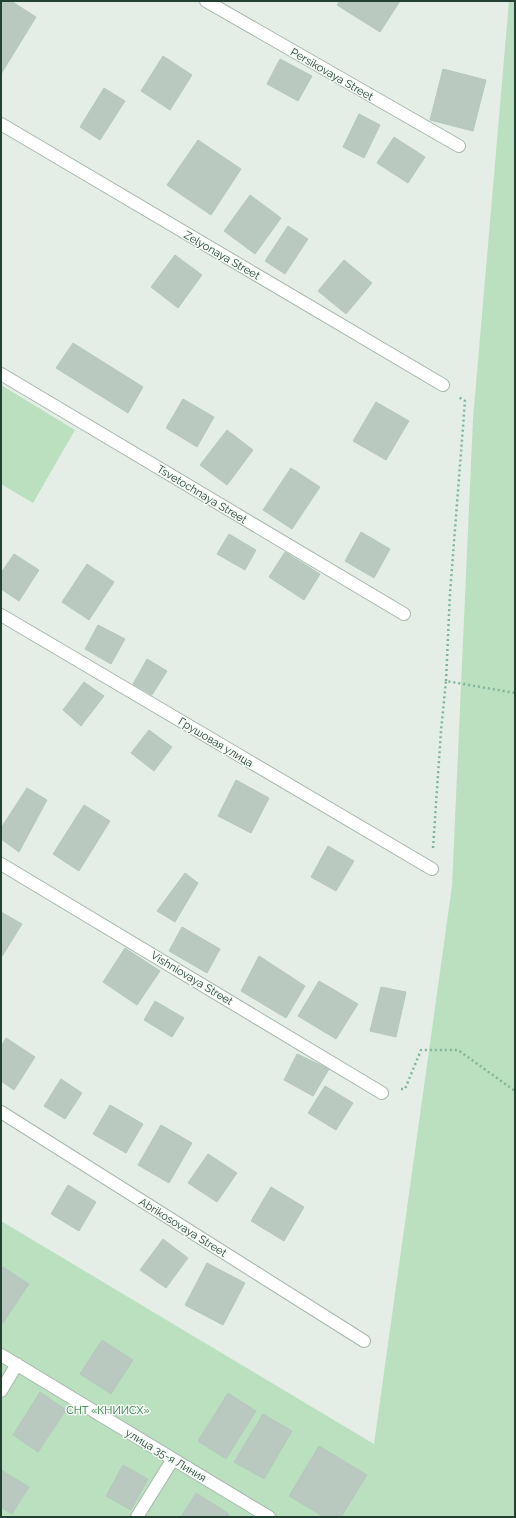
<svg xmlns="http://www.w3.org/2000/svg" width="516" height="1518" font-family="Raleway,sans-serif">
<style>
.green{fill:#bbe0bf}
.building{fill:#b9c9c0;stroke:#b5c8bd}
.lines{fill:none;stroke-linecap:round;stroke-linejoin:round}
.minor-casing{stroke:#a6b7ad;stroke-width:14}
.path{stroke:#82b49b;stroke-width:2.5;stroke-dasharray:2 3;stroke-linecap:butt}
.minor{stroke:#fff;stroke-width:12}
.labels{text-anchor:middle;stroke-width:3;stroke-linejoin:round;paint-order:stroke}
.street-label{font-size:11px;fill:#224133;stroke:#f5faf6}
.park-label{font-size:11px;fill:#297b3a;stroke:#f5faf6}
</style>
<rect width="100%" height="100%" fill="#e4eee7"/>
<path class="green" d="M 509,1 L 515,1 L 515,1517 L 1,1517 L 1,1221 L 374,1444 L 452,886 L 473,419 Z
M 1,385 L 75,430 L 33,503 L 1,484 Z"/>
<path class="building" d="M 1,1 L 11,1 L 36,17 L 1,74 Z
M 340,1 L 400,1 L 380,32 L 337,5 Z
M 163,56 L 192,75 L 170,110 L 141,91 Z
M 280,59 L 312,76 L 298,101 L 267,84 Z
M 443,69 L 486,80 L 473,131 L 430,120 Z
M 104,88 L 125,101 L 100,140 L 80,127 Z
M 359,114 L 380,125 L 364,158 L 343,147 Z
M 394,137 L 425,157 L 408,183 L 377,163 Z
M 198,140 L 241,169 L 211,215 L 167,185 Z
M 250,195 L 281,218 L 255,254 L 224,231 Z
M 288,226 L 308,239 L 285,274 L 265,261 Z
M 175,255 L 202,275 L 178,308 L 151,287 Z
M 344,260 L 372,283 L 346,314 L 318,291 Z
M 73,343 L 143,387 L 128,413 L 56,368 Z
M 183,399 L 214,417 L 197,447 L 166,428 Z
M 376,402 L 409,421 L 386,460 L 353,441 Z
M 227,430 L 253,450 L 227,485 L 200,465 Z
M 291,468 L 320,487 L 292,529 L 263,510 Z
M 361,532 L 390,549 L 374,578 L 345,561 Z
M 229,534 L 256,550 L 245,570 L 217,554 Z
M 285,552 L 320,574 L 304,600 L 269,577 Z
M 14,554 L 39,570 L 19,601 L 1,589 L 1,573 Z
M 87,564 L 114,582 L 89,620 L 62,602 Z
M 98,625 L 125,639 L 111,664 L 85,649 Z
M 147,659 L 167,671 L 152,695 L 133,684 Z
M 84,682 L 104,696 L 81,726 L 63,710 Z
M 149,730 L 172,747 L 154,771 L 131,753 Z
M 236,780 L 269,798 L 251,833 L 218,816 Z
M 27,788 L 47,800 L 19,852 L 1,839 L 1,828 Z
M 84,805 L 110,821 L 79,871 L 53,854 Z
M 328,846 L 354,861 L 336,891 L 311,877 Z
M 185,873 L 198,883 L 175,922 L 157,911 Z
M 1,912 L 22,924 L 1,958 Z
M 182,927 L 220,949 L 207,973 L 169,951 Z
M 125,948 L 160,971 L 137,1005 L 103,982 Z
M 259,956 L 305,986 L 286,1018 L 241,991 Z
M 319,981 L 358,1004 L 336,1039 L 298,1016 Z
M 381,987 L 406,992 L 396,1037 L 370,1031 Z
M 155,1001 L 184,1018 L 172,1037 L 144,1020 Z
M 6,1038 L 35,1057 L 14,1090 L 1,1081 L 1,1047 Z
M 297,1054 L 329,1069 L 313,1096 L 284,1080 Z
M 61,1079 L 82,1093 L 65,1119 L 44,1106 Z
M 325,1086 L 353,1103 L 336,1130 L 308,1113 Z
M 110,1105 L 143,1124 L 126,1153 L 93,1134 Z
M 161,1125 L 192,1143 L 169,1183 L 138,1165 Z
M 208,1154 L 237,1173 L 217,1202 L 188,1183 Z
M 68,1185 L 96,1202 L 79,1231 L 51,1214 Z
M 271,1187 L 304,1207 L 284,1241 L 251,1221 Z
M 163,1239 L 188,1258 L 166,1288 L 140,1270 Z
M 207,1263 L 245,1283 L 223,1325 L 185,1305 Z
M 3,1267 L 29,1284 L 3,1323 L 1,1321 L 1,1270 Z
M 102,1340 L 133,1360 L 111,1394 L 80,1374 Z
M 40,1392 L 66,1410 L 38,1452 L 13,1435 Z
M 228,1393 L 256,1411 L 226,1459 L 198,1441 Z
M 263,1414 L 292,1431 L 264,1479 L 234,1462 Z
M 319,1446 L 367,1475 L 341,1517 L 324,1517 L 289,1496 Z
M 123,1465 L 148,1479 L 131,1510 L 106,1496 Z
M 1,1470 L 29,1487 L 12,1514 L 1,1507 Z
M 196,1493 L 229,1514 L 228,1517 L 181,1517 Z"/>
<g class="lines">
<g class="minor-casing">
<path id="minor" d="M 206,1 L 459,146
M 1,124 L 443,385
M 1,374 L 404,614
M 1,615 L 432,869
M 1,864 L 382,1093
M 1,1112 L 364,1341
M 1,1355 L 269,1517
M 1,1391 L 17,1364
M 137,1517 L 173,1459"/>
</g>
<path class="path" d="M 446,681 L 450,593 L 465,401 L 457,396
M 433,848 L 441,731 L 446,681 L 515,693
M 401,1089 L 405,1089 L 421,1050 L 458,1050 L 515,1091"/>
<use href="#minor" class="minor"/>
</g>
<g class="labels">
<g class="street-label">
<text transform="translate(332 74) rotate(30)" y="4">Persikovaya Street</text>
<text transform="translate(222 255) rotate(30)" y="4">Zelyonaya Street</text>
<text transform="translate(202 494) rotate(31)" y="4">Tsvetochnaya Street</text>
<text transform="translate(216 742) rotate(31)" y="4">Грушовая улица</text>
<text transform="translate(192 978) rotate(31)" y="4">Vishniovaya Street</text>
<text transform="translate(183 1227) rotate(32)" y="4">Abrikosovaya Street</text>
<text transform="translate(166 1455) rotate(31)" y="4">улица 35-я Линия</text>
</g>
<g class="park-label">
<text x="108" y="1414">СНТ «КНИИСХ»</text>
</g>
</g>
<rect width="516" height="1518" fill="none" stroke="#224133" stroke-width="4"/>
</svg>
